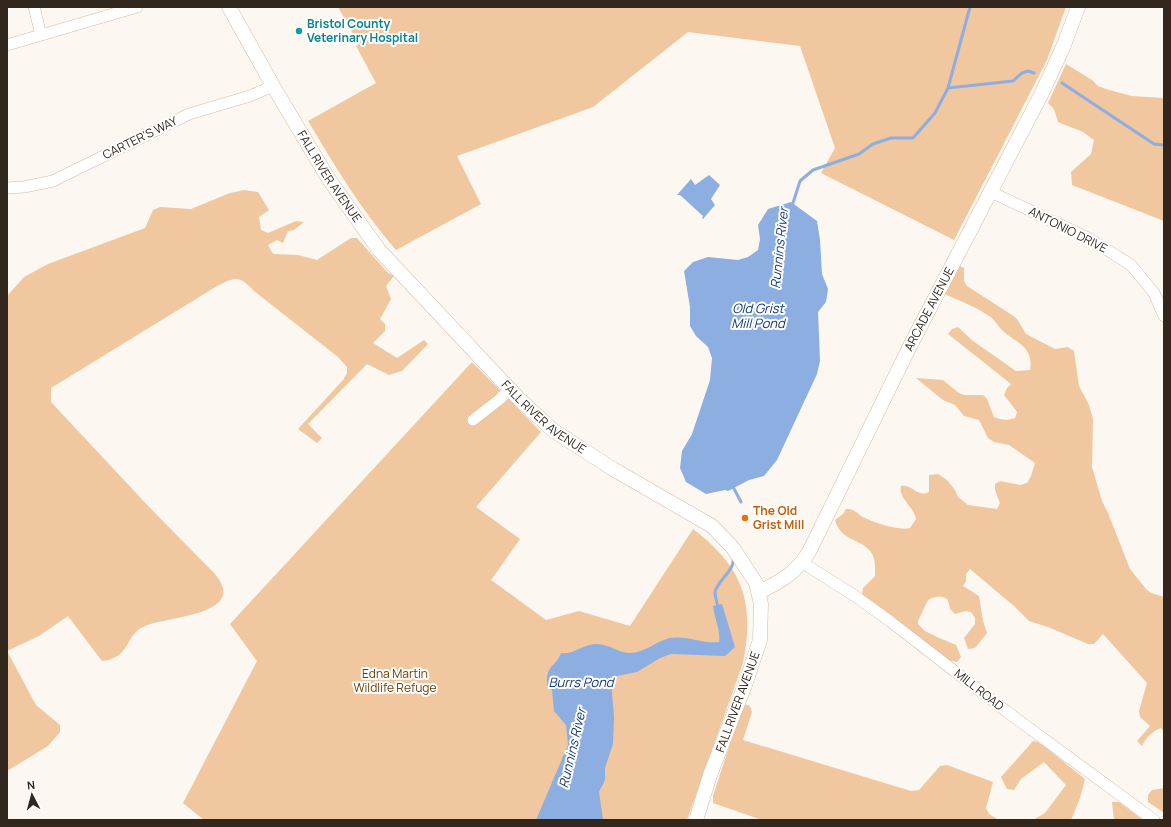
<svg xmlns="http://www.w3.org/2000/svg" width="1171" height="827" font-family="Manrope,sans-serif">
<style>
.green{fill:#f0c79f}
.water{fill:#8daee0}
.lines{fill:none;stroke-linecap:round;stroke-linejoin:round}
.stream{stroke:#8daee0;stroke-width:3}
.minor-casing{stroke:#d7bba0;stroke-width:12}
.major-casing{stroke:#d7bba0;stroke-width:15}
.minor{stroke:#fff;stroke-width:11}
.major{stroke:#fff;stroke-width:14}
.culture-dot{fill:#0f9aa8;stroke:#fff;stroke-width:1.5}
.food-dot{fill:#e8710a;stroke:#fff;stroke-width:1.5}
.labels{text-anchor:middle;stroke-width:4;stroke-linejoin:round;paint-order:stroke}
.culture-label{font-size:12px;font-weight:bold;fill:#0d838f;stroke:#fff;text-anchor:start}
.street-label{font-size:12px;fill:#32271d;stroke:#fff}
.food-label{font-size:12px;font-weight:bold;fill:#c56008;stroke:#fff;text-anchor:start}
.park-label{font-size:12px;fill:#683d02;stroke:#fff}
.water-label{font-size:13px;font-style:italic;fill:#123974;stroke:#fff}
</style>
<rect width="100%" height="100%" fill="#fdf7f2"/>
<path class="green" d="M 338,7 L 1066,7 L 1047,60 L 954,240 L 821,173 L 835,148 L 800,46 L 688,32 L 593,107 L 457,156 L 481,204 L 396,250 C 361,210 335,166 308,121 L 376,83 L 356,46 L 359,44 Z
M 1066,64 L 1092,80 L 1098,86 L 1109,90 L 1132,96 L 1164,98 L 1164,221 L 1072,185 L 1071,172 L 1091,154 L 1094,140 L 1083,132 L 1058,122 L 1054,109 L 1048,103 Z
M 244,190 L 258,192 L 269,210 L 259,217 L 261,230 L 268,233 L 296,221 L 304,222 L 294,230 L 288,231 L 283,243 L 277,240 L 268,245 L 273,254 L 298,255 L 317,260 L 351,238 L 357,238 L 388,273 L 394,276 L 386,286 L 391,299 L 380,319 L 385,324 L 385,331 L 373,343 L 397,358 L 424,340 L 428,344 L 402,371 L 389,375 L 367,364 L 308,424 L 322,438 L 317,443 L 298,429 L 343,380 L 347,373 L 347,367 L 338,357 L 254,291 C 239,275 236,277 217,286 L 51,388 L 51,402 L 151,509 L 215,574 C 249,615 169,616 145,626 C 124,634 132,658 102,661 L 68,616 L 39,636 L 7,651 L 36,705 L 60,725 L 60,732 L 48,746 L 7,771 L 7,296 L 24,277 L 48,264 L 145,228 L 153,210 L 160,207 L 191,209 L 230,193 Z
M 958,265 L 964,268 L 964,281 L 967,286 L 1012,315 L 1017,319 L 1026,334 L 1055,349 L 1068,347 L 1074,351 L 1079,386 L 1089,405 L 1093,419 L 1092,467 L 1102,501 L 1108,513 L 1130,569 L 1146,589 L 1151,593 L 1164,597 L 1164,732 L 1161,728 C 1153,731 1146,737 1142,746 L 1137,741 L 1150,726 L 1140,717 L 1139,711 L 1147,683 L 1103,634 L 1094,644 L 1088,644 L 1048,627 L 1029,621 L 1014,606 L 970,569 L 966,574 L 966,581 L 963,586 L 979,596 L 983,621 L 987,633 L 975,648 L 968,649 L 964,638 L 975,624 L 975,618 L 971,612 L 965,611 L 955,614 L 950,609 L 948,600 C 942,595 935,596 928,600 L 918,621 L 918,624 L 925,631 L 937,637 L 956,645 L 961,657 L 957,662 L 948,660 L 862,594 L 863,588 L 875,576 C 875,568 876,558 870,551 C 859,538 841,541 835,520 L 843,514 L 846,509 C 855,508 858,515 865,518 C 875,523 900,531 910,528 L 916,519 C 914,506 898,499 901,486 C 913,484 917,498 929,492 L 929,475 L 938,474 L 947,480 L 955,490 L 958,497 L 968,505 L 997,509 L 1000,503 L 995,490 L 995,484 L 1000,481 L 1020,485 L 1027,483 L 1031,476 L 1035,463 L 1009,445 L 994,442 L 988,438 L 979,420 L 964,416 L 955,405 L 943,400 L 916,378 L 943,380 L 959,393 L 964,395 L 983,395 L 987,399 L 994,417 C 1002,420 1007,421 1015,418 L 1017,412 L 1004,395 L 1007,388 L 1011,384 L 948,334 L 952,329 L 958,327 L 973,341 L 1016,371 L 1030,370 C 1034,347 1017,343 1004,332 C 999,328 997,323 992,318 C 979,308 960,301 945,294 Z
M 472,362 L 541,432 L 476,507 L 520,539 L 491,580 L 546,620 L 579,611 L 630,626 L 693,529 C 743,567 755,602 743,663 L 687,820 L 204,820 L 183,803 L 257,661 L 230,624 Z
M 743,704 L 750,706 L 752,712 L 743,740 L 911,791 L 919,790 L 940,766 L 947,765 L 993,782 L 986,808 L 989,814 L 999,820 L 762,820 L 713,803 L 713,796 Z
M 1033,741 L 1039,742 L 1085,779 L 1080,798 L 1071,820 L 1033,820 L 1045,813 L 1066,785 L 1044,762 L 1021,779 L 1014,790 L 1007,789 L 1001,777 Z
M 1164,788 L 1164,811 L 1163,812 L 1148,802 L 1148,795 L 1152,790 Z
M 1112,802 L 1119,802 L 1143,820 L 1114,820 Z"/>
<path class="water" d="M 709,175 L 720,185 L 711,199 L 715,205 L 703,219 L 702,218 L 703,216 L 680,195 L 677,195 L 691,179 L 695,185 Z
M 791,202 L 817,221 L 820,240 L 822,274 L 828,289 L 826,302 L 818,312 L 820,361 L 817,374 L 777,460 L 764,476 L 749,480 L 728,491 L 725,490 L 706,494 L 686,482 L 680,468 L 682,451 L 692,434 L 710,380 L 712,358 L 708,347 L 696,336 L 690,326 L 690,307 L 684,271 L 693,262 L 708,257 L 738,260 L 748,257 L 758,250 L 760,239 L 758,225 L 768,209 Z
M 722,604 L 735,647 L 725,656 L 671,654 L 660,658 L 637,672 L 617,676 L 611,680 L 614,717 L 613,744 L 605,768 L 605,780 L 599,792 L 603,820 L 536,820 L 568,745 L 566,725 L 554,711 L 552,690 L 547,686 C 546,663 555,669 561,653 C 573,655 582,645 595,644 C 608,643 618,653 630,653 C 644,653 657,641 670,638 C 686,635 703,644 719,642 C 721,631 714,617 713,606 Z"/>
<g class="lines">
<path class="stream" d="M 1062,83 L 1154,144 L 1164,145
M 948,88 L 1013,81 L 1022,73 L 1028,71 L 1034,73
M 792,206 L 800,181 L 813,170 L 859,154 L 873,144 L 891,138 L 913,138 L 935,113 L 948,88 L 970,7
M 732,485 L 741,502
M 718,607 C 717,603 715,596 715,592 C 718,580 735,570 733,559"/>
<g class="minor-casing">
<path id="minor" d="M 34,7 L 41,35
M 7,45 L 137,7
M 7,188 L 24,187 L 53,181 L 189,114 L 250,96 L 273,86
M 991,192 L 1090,239 L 1131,265 L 1154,293 L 1164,316
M 473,420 L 500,399 L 510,389
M 803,563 L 855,596 L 891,622 L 1006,711 L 1154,820"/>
</g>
<g class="major-casing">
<g id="major">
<path id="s1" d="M 229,7 L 273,86 L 328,178 L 379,250 L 520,400 L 554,431 L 613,469 L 712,526 L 733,548 L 756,583 L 761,604 L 760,640 L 745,685 L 710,775 L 696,820"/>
<path id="s2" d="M 759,592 C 780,582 798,572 810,550 L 910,346 L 1041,95 L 1064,45 L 1078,7"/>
</g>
</g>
<use href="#minor" class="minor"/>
<use href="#major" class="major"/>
</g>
<circle class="culture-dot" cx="299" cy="31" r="4"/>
<circle class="food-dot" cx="745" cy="518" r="4"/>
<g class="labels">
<g class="culture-label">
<text x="307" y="28">Bristol County<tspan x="307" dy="14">Veterinary Hospital</tspan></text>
</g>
<g class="street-label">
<text transform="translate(140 138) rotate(-26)" y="4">CARTER'S WAY</text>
<text dy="4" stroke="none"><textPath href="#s1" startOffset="197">FALL RIVER AVENUE</textPath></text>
<text transform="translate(1068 230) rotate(27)" y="4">ANTONIO DRIVE</text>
<text dy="4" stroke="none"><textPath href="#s2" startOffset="336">ARCADE AVENUE</textPath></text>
<text dy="4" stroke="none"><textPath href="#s1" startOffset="521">FALL RIVER AVENUE</textPath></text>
<text transform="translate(979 690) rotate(38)" y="4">MILL ROAD</text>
<text transform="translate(738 702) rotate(-70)" y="4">FALL RIVER AVENUE</text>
</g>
<g class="food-label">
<text x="753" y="515">The Old<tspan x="753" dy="14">Grist Mill</tspan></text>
</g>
<g class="park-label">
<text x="395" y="678">Edna Martin<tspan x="395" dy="14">Wildlife Refuge</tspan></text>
</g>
<g class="water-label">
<text transform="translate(779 248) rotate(-84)" y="5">Runnins River</text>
<text x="758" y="313">Old Grist<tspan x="758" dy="15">Mill Pond</tspan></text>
<text x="581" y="687">Burrs Pond</text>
<text transform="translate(572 748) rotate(-77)" y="5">Runnins River</text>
</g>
</g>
<rect width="1171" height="827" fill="none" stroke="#32271d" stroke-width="16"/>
<g transform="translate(32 795) rotate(354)" stroke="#ffffff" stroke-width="3" paint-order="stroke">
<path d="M0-3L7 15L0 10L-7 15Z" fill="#32271d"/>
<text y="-6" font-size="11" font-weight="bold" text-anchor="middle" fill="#32271d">N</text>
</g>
</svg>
